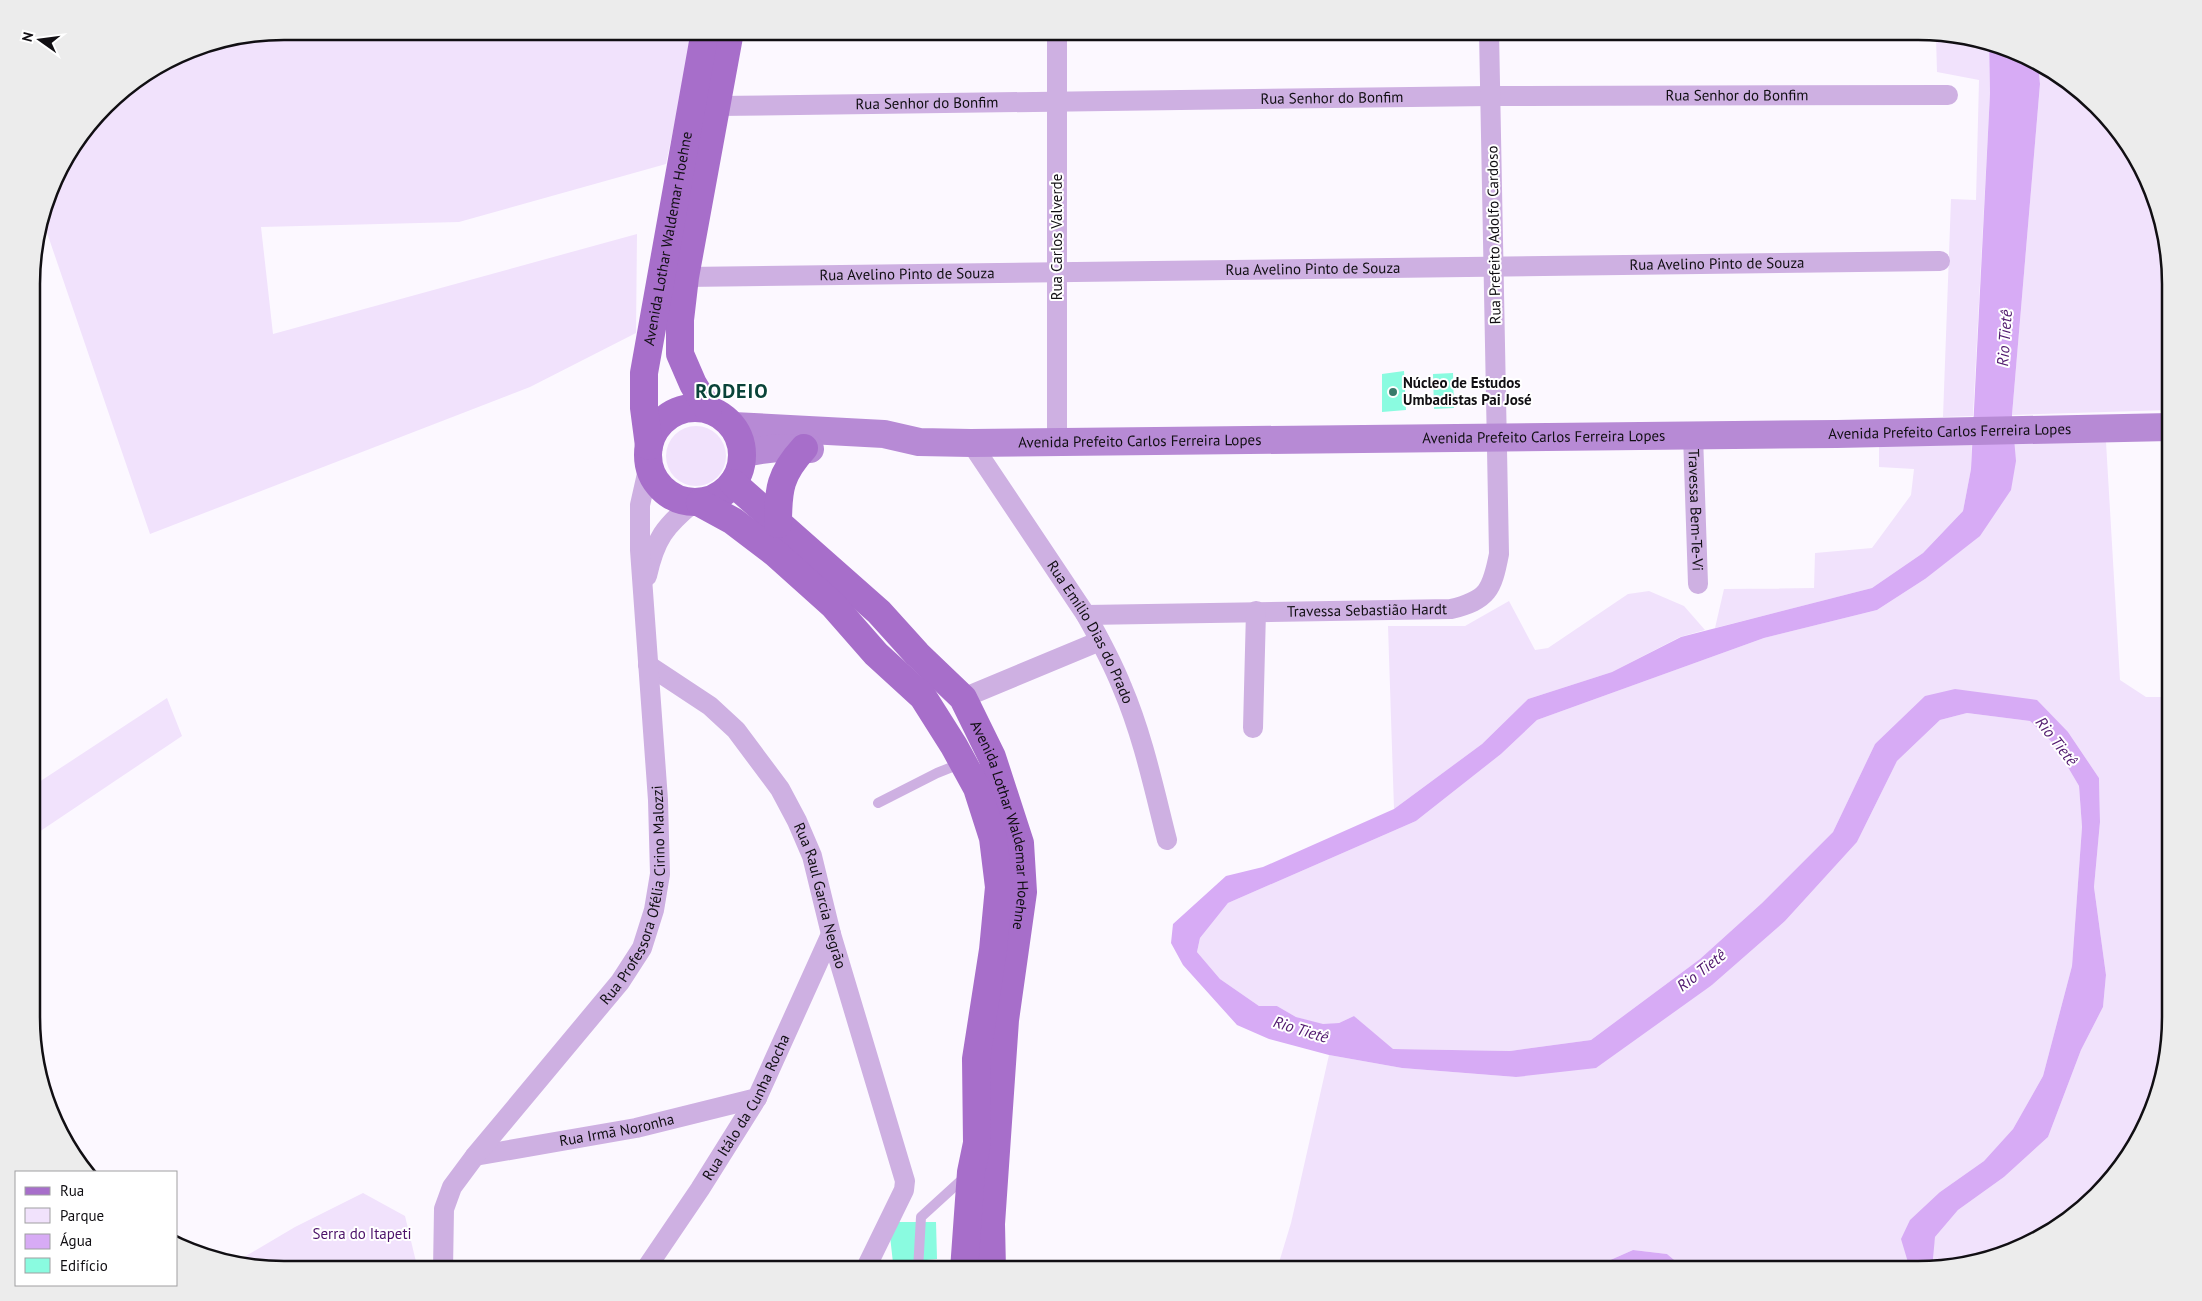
<svg xmlns="http://www.w3.org/2000/svg" width="2202" height="1301" font-family="'PT Sans',sans-serif">
<style>
.green{fill:#f1e2fc}
.water{fill:#d7abf5}
.building{fill:#8afbe0}
.lines{fill:none;stroke-linecap:round;stroke-linejoin:round}
.lane{stroke:#ceb0e2;stroke-width:10}
.street{stroke:#ceb0e2;stroke-width:20}
.secondary{stroke:#b78ad5;stroke-width:28}
.primary{stroke:#a76eca;stroke-width:28}
.poi-dot{fill:#387a6a;stroke:#fff;stroke-width:2}
.labels{text-anchor:middle;stroke-width:4;stroke-linejoin:round;paint-order:stroke}
.street-label{font-size:15px;fill:#110f13;stroke:#fff}
.poi-label{font-size:15px;font-weight:bold;fill:#110f13;stroke:#fff;text-anchor:start}
.park-label{font-size:15px;fill:#4c1369;stroke:#fff}
.water-label{font-size:16px;font-style:italic;fill:#50186d;stroke:#fff}
.district-label{font-size:20px;font-weight:bold;letter-spacing:1px;fill:#0a4439;stroke:#fff}
.rim{fill:none;stroke:#110f13;stroke-width:2.5}
</style>
<rect width="100%" height="100%" fill="#fcf8ff"/>
<path class="green" d="M 284,31 L 694,31 L 666,164 L 459,222 L 261,227 L 273,334 L 637,234 L 636,333 L 530,387 L 150,534 L 43,221 L 57,172 L 117,94 L 188,50 Z
M 1940,34 L 1989,42 L 1990,93 L 1973,416 L 1943,417 L 1951,199 L 1976,200 L 1979,80 L 1937,72 L 1936,37 Z
M 2038,62 L 2096,105 L 2137,157 L 2157,203 L 2170,267 L 2170,410 L 2012,415 L 2040,84 Z
M666 456a30 30 0 1 1 60 0a30 30 0 1 1-60 0Z
M 2014,441 L 2106,442 L 2120,680 L 2146,697 L 2170,697 L 2170,1033 L 2162,1083 L 2137,1144 L 2096,1196 L 2045,1236 L 1984,1261 L 1934,1269 L 1930,1266 L 1935,1237 L 1958,1210 L 2004,1177 L 2048,1137 L 2081,1050 L 2103,1007 L 2106,975 L 2094,887 L 2100,822 L 2099,778 L 2068,732 L 1955,689 L 1875,744 L 1833,832 L 1762,903 L 1700,959 L 1591,1040 L 1510,1051 L 1392,1049 L 1354,1016 L 1339,1023 L 1323,1025 L 1296,1017 L 1277,1006 L 1259,1006 L 1220,979 L 1197,952 L 1200,938 L 1228,903 L 1416,821 L 1501,754 L 1537,720 L 1764,638 L 1877,610 L 1925,579 Z
M 1972,442 L 1971,469 L 1963,511 L 1923,553 L 1872,588 L 1715,628 L 1724,589 L 1814,588 L 1815,553 L 1872,548 L 1911,495 L 1914,469 L 1879,467 L 1879,444 Z
M 1649,591 L 1684,606 L 1705,630 L 1680,637 L 1612,672 L 1528,699 L 1482,744 L 1394,809 L 1388,626 L 1465,626 L 1509,601 L 1535,650 L 1548,648 L 1628,594 Z
M 167,698 L 182,736 L 33,836 L 33,786 Z
M 1967,713 L 2030,721 L 2055,744 L 2079,786 L 2082,827 L 2072,966 L 2043,1076 L 2013,1129 L 1984,1161 L 1940,1192 L 1908,1267 L 1910,1269 L 1685,1269 L 1667,1254 L 1633,1250 L 1590,1269 L 1277,1269 L 1291,1223 L 1329,1055 L 1402,1068 L 1516,1077 L 1712,985 L 1785,921 L 1857,842 L 1897,761 L 1940,720 Z
M 363,1193 L 405,1216 L 418,1270 L 284,1270 L 234,1263 L 295,1227 Z"/>
<path class="water" d="M 1989,42 L 2038,62 L 2040,84 L 2012,415 L 2016,461 L 2011,490 L 1980,536 L 1925,579 L 1877,610 L 1764,638 L 1537,720 L 1501,754 L 1416,821 L 1228,903 L 1200,938 L 1197,952 L 1220,979 L 1259,1006 L 1277,1006 L 1296,1017 L 1323,1024 L 1339,1023 L 1354,1016 L 1393,1049 L 1510,1051 L 1591,1040 L 1700,959 L 1762,903 L 1833,832 L 1875,744 L 1925,696 L 1955,689 L 2037,700 L 2068,732 L 2099,778 L 2100,822 L 2094,887 L 2106,975 L 2103,1007 L 2081,1050 L 2048,1137 L 2004,1177 L 1958,1210 L 1935,1237 L 1932,1269 L 1910,1269 L 1901,1239 L 1910,1220 L 1940,1192 L 1984,1161 L 2013,1129 L 2043,1076 L 2072,966 L 2082,827 L 2079,786 L 2055,745 L 2030,721 L 1967,713 L 1940,720 L 1897,761 L 1857,842 L 1785,921 L 1712,985 L 1596,1068 L 1516,1077 L 1402,1068 L 1329,1055 L 1269,1039 L 1237,1025 L 1183,965 L 1171,943 L 1173,924 L 1226,876 L 1263,867 L 1394,809 L 1482,744 L 1528,699 L 1612,672 L 1681,637 L 1872,588 L 1923,553 L 1963,511 L 1971,469 L 1990,93 Z
M 1633,1250 L 1667,1254 L 1685,1269 L 1590,1269 Z"/>
<path class="building" d="M 1404,371 L 1406,410 L 1382,412 L 1382,374 Z
M 1453,373 L 1454,408 L 1434,409 L 1433,374 Z
M 898,1222 L 936,1222 L 937,1259 L 893,1263 L 890,1236 Z"/>
<g class="lines">
<path class="lane" d="M 878,803 L 937,773 L 962,763
M 918,1270 L 921,1217 L 966,1176"/>
<g class="street">
<path id="s1" d="M 717,106 L 1491,96 L 1948,95"/>
<path id="s2" d="M 685,277 L 1940,261"/>
<path id="s3" d="M 1693,435 L 1698,584"/>
<path id="s4" d="M 971,443 L 1086,615 C 1099,638 1112,662 1122,687 C 1143,736 1154,789 1167,840"/>
<path d="M 1057,443 L 1057,31"/>
<path d="M 647,576 C 655,539 665,526 693,503"/>
<path id="s5" d="M 1086,615 L 1451,609 C 1488,600 1492,590 1499,554 L 1489,31"/>
<path id="s6" d="M 648,665 L 710,706 L 736,730 L 780,789 L 797,821 L 812,856 L 831,934 L 905,1181 L 904,1190 L 865,1270"/>
<path d="M 963,698 L 1100,641"/>
<path d="M 1253,728 L 1256,611"/>
<path id="s7" d="M 475,1156 L 636,1128 L 757,1098"/>
<path id="s8" d="M 443,1270 L 444,1209 L 452,1187 L 475,1156 L 620,982 L 642,948 L 654,910 L 660,874 L 658,800 L 640,550 L 640,505 L 649,465"/>
<path id="s9" d="M 645,1270 L 700,1189 L 757,1098 L 831,934"/>
</g>
<g class="secondary">
<path id="s10" d="M 733,426 L 884,434 L 919,442 L 971,443 L 1837,434 L 2170,427"/>
<path d="M 743,454 C 766,447 787,447 810,449"/>
</g>
<g class="primary">
<circle cx="695" cy="455" r="47"/>
<path d="M 708,409 L 693,384 L 680,354 L 680,320 L 685,277 L 730,31"/>
<path id="s11" d="M 649,446 L 644,408 L 644,373 L 705,31"/>
<path id="s12" d="M 733,483 L 879,612 L 917,654 L 963,698 L 992,757 L 1020,843 L 1023,892 L 1005,1020 L 991,1224 L 992,1270"/>
<path d="M 700,503 L 733,521 L 775,553 L 833,605 L 876,654 L 923,697 L 954,746 L 977,788 L 993,838 L 999,887 L 993,950 L 976,1059 L 977,1143 L 971,1172 L 964,1270"/>
<path d="M 778,524 C 778,489 780,474 804,448"/>
</g>
</g>
<circle class="poi-dot" cx="1393" cy="392" r="5"/>
<g class="labels">
<g class="street-label">
<text dy="5" stroke="none"><textPath href="#s1" startOffset="1020">Rua Senhor do Bonfim</textPath></text>
<text dy="5" stroke="none"><textPath href="#s1" startOffset="615">Rua Senhor do Bonfim</textPath></text>
<text dy="5" stroke="none"><textPath href="#s1" startOffset="210">Rua Senhor do Bonfim</textPath></text>
<text transform="translate(1494 235) rotate(-91)" y="5">Rua Prefeito Adolfo Cardoso</text>
<text transform="translate(1057 237) rotate(-90)" y="5">Rua Carlos Valverde</text>
<text dy="5" stroke="none"><textPath href="#s11" startOffset="210">Avenida Lothar Waldemar Hoehne</textPath></text>
<text dy="5" stroke="none"><textPath href="#s2" startOffset="1032">Rua Avelino Pinto de Souza</textPath></text>
<text dy="5" stroke="none"><textPath href="#s2" startOffset="628">Rua Avelino Pinto de Souza</textPath></text>
<text dy="5" stroke="none"><textPath href="#s2" startOffset="222">Rua Avelino Pinto de Souza</textPath></text>
<text dy="5" stroke="none"><textPath href="#s10" startOffset="1218">Avenida Prefeito Carlos Ferreira Lopes</textPath></text>
<text dy="5" stroke="none"><textPath href="#s10" startOffset="812">Avenida Prefeito Carlos Ferreira Lopes</textPath></text>
<text dy="5" stroke="none"><textPath href="#s10" startOffset="408">Avenida Prefeito Carlos Ferreira Lopes</textPath></text>
<text dy="5" stroke="none"><textPath href="#s3" startOffset="75">Travessa Bem-Te-Vi</textPath></text>
<text dy="5" stroke="none"><textPath href="#s5" startOffset="281">Travessa Sebastião Hardt</textPath></text>
<text dy="5" stroke="none"><textPath href="#s4" startOffset="224">Rua Emílio Dias do Prado</textPath></text>
<text dy="5" stroke="none"><textPath href="#s12" startOffset="450">Avenida Lothar Waldemar Hoehne</textPath></text>
<text dy="5" stroke="none"><textPath href="#s8" startOffset="439">Rua Professora Ofélia Cirino Malozzi</textPath></text>
<text dy="5" stroke="none"><textPath href="#s6" startOffset="298">Rua Raul Garcia Negrão</textPath></text>
<text dy="5" stroke="none"><textPath href="#s9" startOffset="192">Rua Itálo da Cunha Rocha</textPath></text>
<text dy="5" stroke="none"><textPath href="#s7" startOffset="144">Rua Irmã Noronha</textPath></text>
</g>
<g class="poi-label">
<text x="1403" y="388">Núcleo de Estudos<tspan x="1403" dy="17">Umbadistas Pai José</tspan></text>
</g>
<g class="park-label">
<text x="362" y="1239">Serra do Itapeti</text>
</g>
<g class="water-label">
<text transform="translate(2004 338) rotate(-86)" y="6">Rio Tietê</text>
<text transform="translate(2057 741) rotate(52)" y="6">Rio Tietê</text>
<text transform="translate(1701 970) rotate(-38)" y="6">Rio Tietê</text>
<text transform="translate(1301 1029) rotate(17)" y="6">Rio Tietê</text>
</g>
<g class="district-label">
<text x="732" y="398">RODEIO</text>
</g>
</g>
<path d="M0 0H2202V1301H0ZM284 40H1918A244 244 0 0 1 2162 284V1017A244 244 0 0 1 1918 1261H284A244 244 0 0 1 40 1017V284A244 244 0 0 1 284 40Z" fill="#ececec" fill-rule="evenodd"/>
<path class="rim" d="M284 40H1918A244 244 0 0 1 2162 284V1017A244 244 0 0 1 1918 1261H284A244 244 0 0 1 40 1017V284A244 244 0 0 1 284 40Z"/>
<rect x="15" y="1171" width="162" height="115" fill="#ffffff" stroke="#a09fa1"/>
<rect x="25" y="1187" width="25" height="8" fill="#a76eca" stroke="#a09fa1"/>
<text x="60" y="1196" font-size="15" fill="#110f13">Rua</text>
<rect x="25" y="1208" width="25" height="15" fill="#f1e2fc" stroke="#a09fa1"/>
<text x="60" y="1221" font-size="15" fill="#110f13">Parque</text>
<rect x="25" y="1234" width="25" height="15" fill="#d7abf5" stroke="#a09fa1"/>
<text x="60" y="1246" font-size="15" fill="#110f13">Água</text>
<rect x="25" y="1258" width="25" height="15" fill="#8afbe0" stroke="#a09fa1"/>
<text x="60" y="1271" font-size="15" fill="#110f13">Edifício</text>
<g transform="translate(40 40) rotate(284)" stroke="#ffffff" stroke-width="4" paint-order="stroke">
<path d="M0-4L9 19L0 12L-9 19Z" fill="#110f13"/>
<text y="-8" font-size="14" font-weight="bold" text-anchor="middle" fill="#110f13">N</text>
</g>
</svg>
